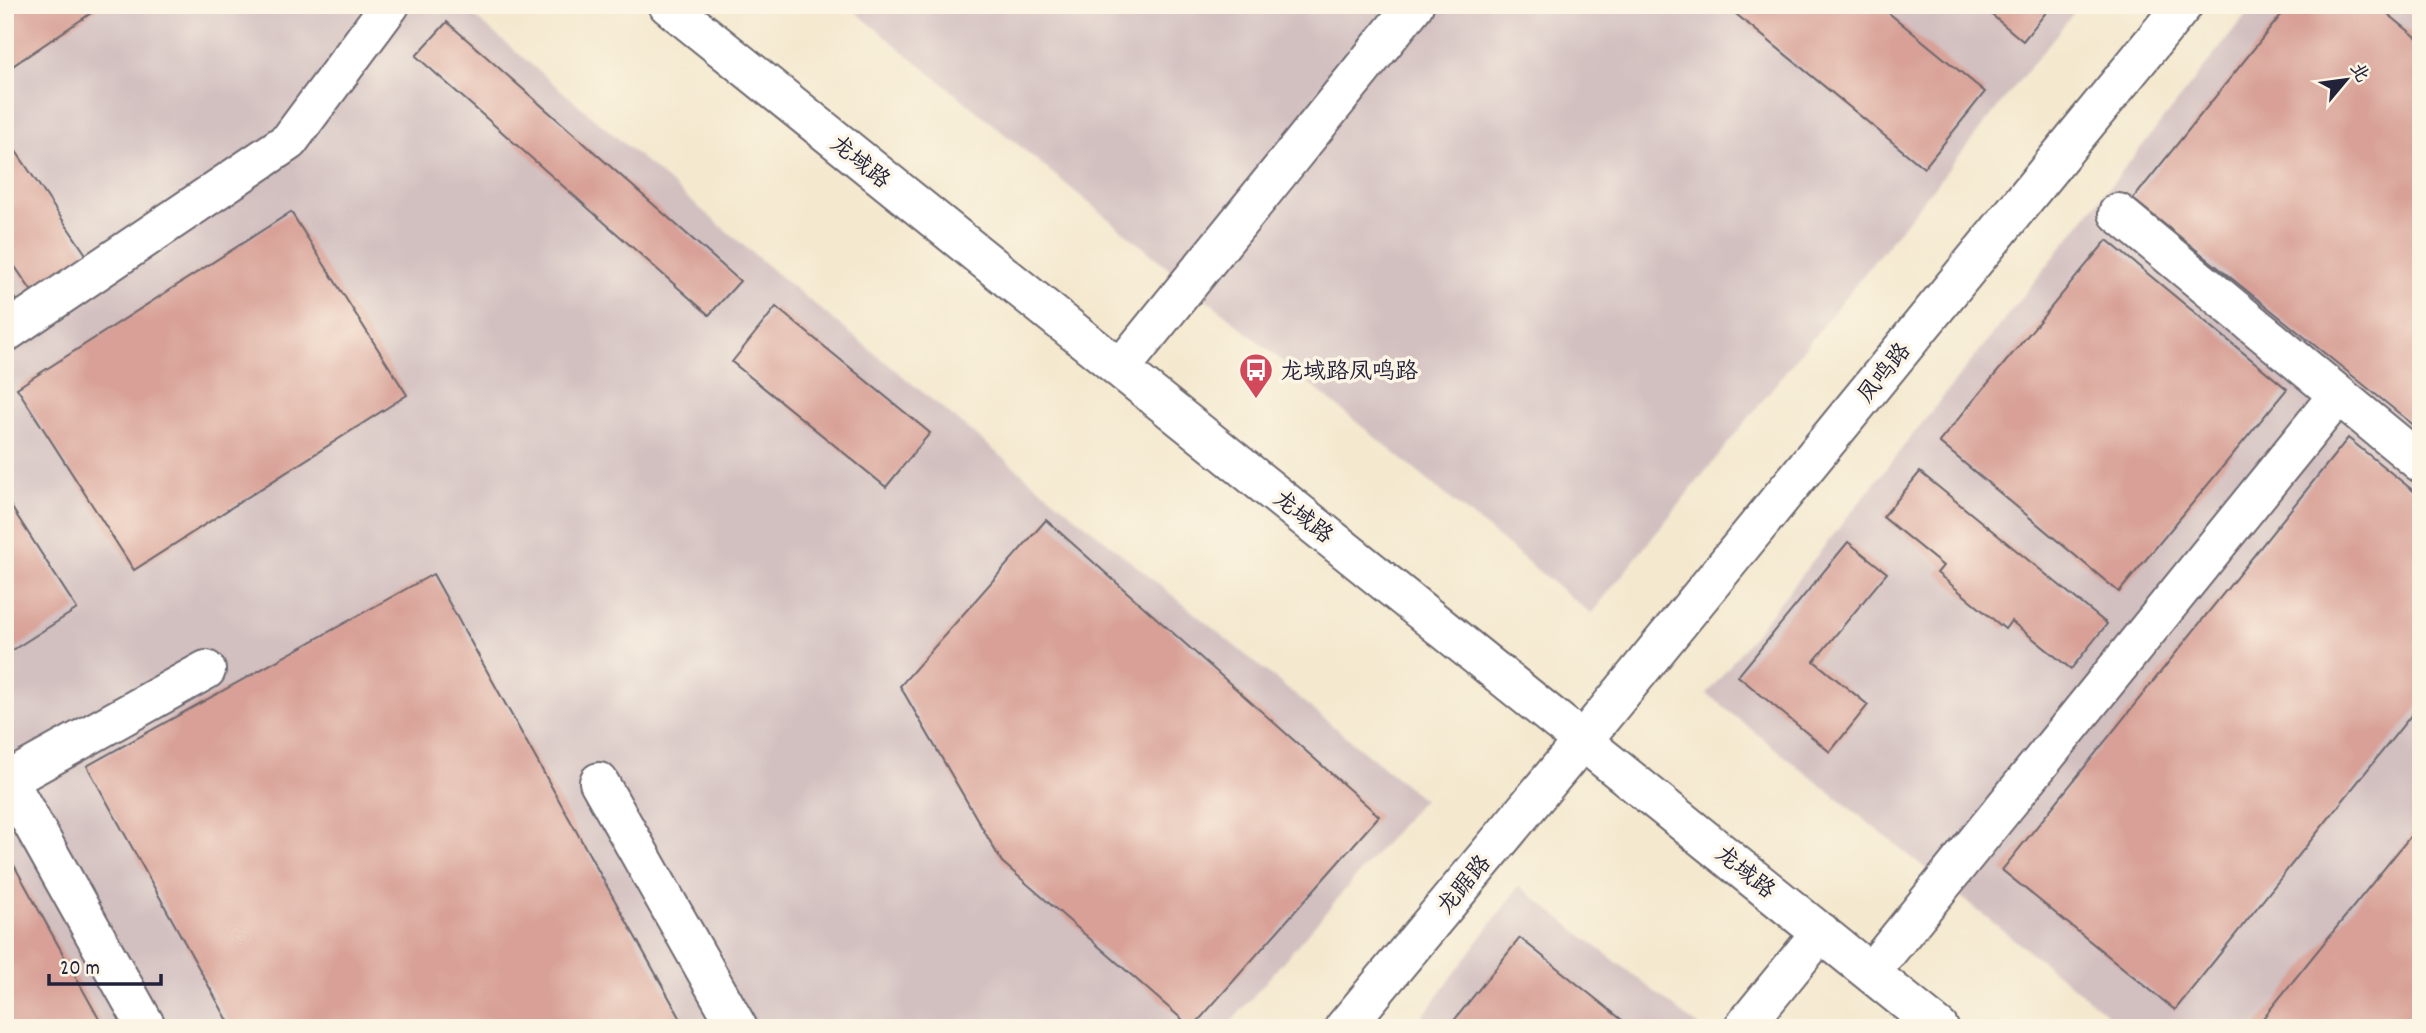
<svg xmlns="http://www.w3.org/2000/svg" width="2426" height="1033" font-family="Dekko,'LXGW WenKai TC',sans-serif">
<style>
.industrial{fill:#d2bfc0}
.building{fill:#d8a096}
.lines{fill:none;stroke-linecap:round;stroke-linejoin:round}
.minor-casing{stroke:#6c686f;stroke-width:42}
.minor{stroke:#fff;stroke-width:38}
.labels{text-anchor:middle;stroke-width:7;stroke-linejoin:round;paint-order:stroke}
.street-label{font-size:23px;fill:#22223b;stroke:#fcf5e5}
.poi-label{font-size:23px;fill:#22223b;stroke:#fcf5e5;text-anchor:start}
</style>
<rect width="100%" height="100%" fill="#fcf5e5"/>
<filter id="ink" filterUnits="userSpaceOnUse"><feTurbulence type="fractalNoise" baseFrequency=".0143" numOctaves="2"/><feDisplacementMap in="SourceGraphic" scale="14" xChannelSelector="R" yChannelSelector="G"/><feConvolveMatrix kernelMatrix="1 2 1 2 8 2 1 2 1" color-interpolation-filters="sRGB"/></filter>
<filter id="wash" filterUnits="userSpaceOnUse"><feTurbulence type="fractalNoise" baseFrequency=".00686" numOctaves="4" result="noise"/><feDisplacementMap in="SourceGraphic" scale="28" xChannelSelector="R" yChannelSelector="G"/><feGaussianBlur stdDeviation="1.57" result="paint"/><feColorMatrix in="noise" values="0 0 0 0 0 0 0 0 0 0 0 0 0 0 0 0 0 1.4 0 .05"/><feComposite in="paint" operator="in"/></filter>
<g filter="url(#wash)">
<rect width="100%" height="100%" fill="#f4e9cf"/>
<path class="industrial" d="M 5,5 L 461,5 L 776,273 L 1423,799 L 1226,1028 L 5,1028 Z
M 847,5 L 2080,5 L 1591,614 Z
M 2254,5 L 2421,5 L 2421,1028 L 2125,1028 L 1707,694 Z
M 1519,886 L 1701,1028 L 1414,1028 Z"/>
<g id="blocks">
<path class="building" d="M 5,5 L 103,5 L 5,71 Z
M 1725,5 L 1879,5 L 1985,92 L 1924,168 Z
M 1980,5 L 2052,5 L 2023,41 Z
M 2289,5 L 2377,5 L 2421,41 L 2421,431 L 2133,199 Z
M 447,22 L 740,281 L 709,315 L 416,56 Z
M 5,135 L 87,256 L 33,293 L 5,252 Z
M 291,212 L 407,395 L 134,570 L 17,388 Z
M 2107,240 L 2287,389 L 2119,592 L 1939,442 Z
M 5,285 L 17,302 L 5,310 Z
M 776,307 L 930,433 L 886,487 L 732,362 Z
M 2348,438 L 2421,497 L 2421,703 L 2175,1010 L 2002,870 Z
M 1920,472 L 2107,624 L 2071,669 L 2011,621 L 2005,629 L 1937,573 L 1943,566 L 1883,517 Z
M 5,497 L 77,609 L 5,655 Z
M 1046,520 L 1379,816 L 1192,1028 L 1002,862 L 900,686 Z
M 1848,542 L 1887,573 L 1814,661 L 1868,705 L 1830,752 L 1738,676 Z
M 433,574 L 682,1021 L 671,1028 L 232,1028 L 87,766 Z
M 2421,823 L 2421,1028 L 2255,1028 Z
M 5,849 L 104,1028 L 5,1028 Z
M 1520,938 L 1632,1028 L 1448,1028 Z"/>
</g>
</g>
<g filter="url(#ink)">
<use href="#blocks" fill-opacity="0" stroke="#6c686f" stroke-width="2"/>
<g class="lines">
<g class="minor-casing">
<path id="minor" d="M 668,5 L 1939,1028
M 2118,213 L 2421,463
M 5,333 L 289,141 L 390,5
M 1120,369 L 1414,5
M 8,780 L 147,1028
M 5,782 L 206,670
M 599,782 L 738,1028
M 1871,972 L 2338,395
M 1344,1028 L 1583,740 L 2183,5
M 1743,1028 L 1821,932"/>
</g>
<use href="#minor" class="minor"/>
</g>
</g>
<defs>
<g id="bus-pin" transform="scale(1.75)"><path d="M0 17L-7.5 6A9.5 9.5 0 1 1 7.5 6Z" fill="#d1495b" stroke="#fcf5e5"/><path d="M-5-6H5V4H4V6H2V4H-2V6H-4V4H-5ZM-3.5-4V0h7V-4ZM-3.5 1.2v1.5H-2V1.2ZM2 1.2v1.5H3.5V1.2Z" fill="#fff"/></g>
</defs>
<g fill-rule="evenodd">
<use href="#bus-pin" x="1256" y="370"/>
</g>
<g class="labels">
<g class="street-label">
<text transform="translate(861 161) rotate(39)" y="8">龙域路</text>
<text transform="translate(1883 372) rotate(-51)" y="8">凤鸣路</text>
<text transform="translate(1304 516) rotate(39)" y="8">龙域路</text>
<text transform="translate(1746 871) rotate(39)" y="8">龙域路</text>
<text transform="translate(1463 884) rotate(-50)" y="8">龙踞路</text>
</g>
<g class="poi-label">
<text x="1280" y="378">龙域路凤鸣路</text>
</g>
</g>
<rect width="2426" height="1033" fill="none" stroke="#fcf5e5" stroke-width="28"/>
<g transform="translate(2346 80) rotate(61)" stroke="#fcf5e5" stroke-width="5" paint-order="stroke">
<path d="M0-5L12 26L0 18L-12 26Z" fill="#22223b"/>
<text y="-10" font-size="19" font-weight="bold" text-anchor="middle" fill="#22223b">北</text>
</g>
<path d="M49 974v10h112v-10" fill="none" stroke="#22223b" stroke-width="3.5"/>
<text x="60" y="974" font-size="21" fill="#22223b" stroke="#fcf5e5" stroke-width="5" paint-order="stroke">20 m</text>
</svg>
